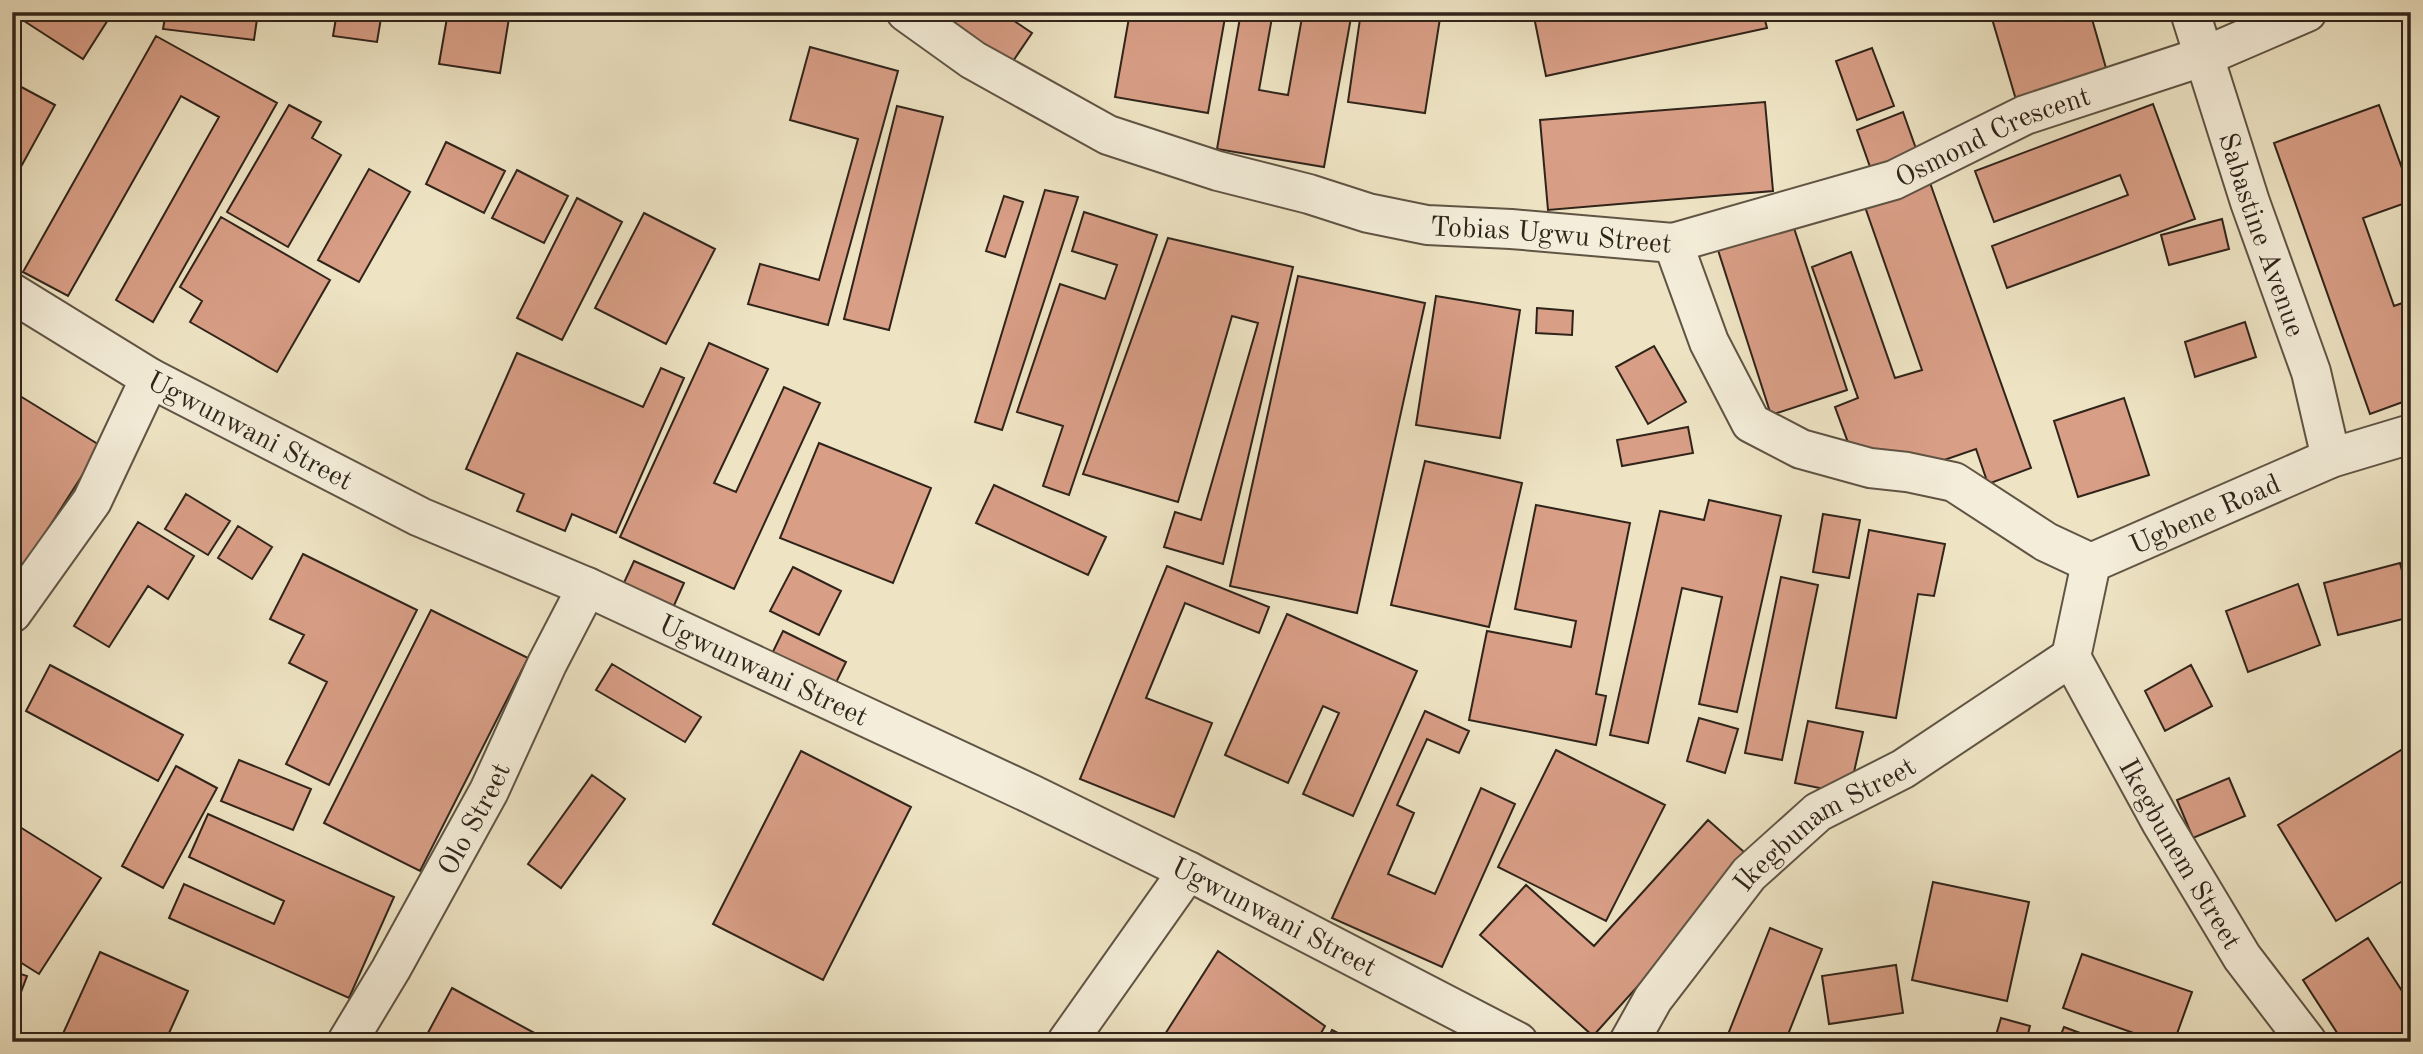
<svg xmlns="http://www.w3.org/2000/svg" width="2423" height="1054" font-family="'Old Standard TT',serif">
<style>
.building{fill:#d89e86;stroke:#30241a;stroke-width:2}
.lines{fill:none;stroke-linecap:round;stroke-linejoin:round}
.minor-casing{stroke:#605444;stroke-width:42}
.tertiary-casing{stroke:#605444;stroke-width:42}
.minor{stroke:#f4edd9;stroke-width:38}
.tertiary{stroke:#f4edd9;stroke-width:38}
.labels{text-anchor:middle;stroke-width:7;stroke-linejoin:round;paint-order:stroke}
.street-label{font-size:28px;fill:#30241a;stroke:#f4edd9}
</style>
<rect width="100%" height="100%" fill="#eee4c4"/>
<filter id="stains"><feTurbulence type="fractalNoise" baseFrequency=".00286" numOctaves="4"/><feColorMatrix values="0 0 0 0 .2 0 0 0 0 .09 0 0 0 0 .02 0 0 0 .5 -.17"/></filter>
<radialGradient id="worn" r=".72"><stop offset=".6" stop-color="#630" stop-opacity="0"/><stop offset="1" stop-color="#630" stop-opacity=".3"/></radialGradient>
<path class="building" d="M 25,12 L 113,12 L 83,59 L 21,19 Z
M 166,12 L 258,12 L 254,40 L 163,29 Z
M 337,12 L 382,12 L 377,42 L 333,36 Z
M 448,12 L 510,12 L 500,73 L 439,64 Z
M 933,12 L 1001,12 L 1032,33 L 1011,64 Z
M 1130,12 L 1226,12 L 1208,113 L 1115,97 Z
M 1241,12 L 1273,12 L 1259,90 L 1288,95 L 1303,12 L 1352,12 L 1324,167 L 1217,149 Z
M 1361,12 L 1441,12 L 1425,113 L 1348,102 Z
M 1533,12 L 1763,12 L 1767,28 L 1546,76 Z
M 1990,12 L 2090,12 L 2108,75 L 2017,103 Z
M 156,36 L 277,103 L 153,322 L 116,300 L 219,117 L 181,96 L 68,296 L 23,272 Z
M 810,47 L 898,71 L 828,325 L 748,304 L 760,264 L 819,280 L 858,139 L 790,120 Z
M 1872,48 L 1894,106 L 1857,120 L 1836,61 Z
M 12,82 L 55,105 L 12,183 Z
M 1765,102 L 1773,191 L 1548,210 L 1540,120 Z
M 2153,104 L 2195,219 L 2007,288 L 1992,246 L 2128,195 L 2120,175 L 1994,222 L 1975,171 Z
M 289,105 L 321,122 L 312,138 L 341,155 L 288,247 L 227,212 Z
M 2379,105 L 2411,193 L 2411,201 L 2363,218 L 2394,306 L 2411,300 L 2411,399 L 2370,414 L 2274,143 Z
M 897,106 L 943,117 L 889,330 L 844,319 Z
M 1903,112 L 1920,160 L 1874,178 L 1857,130 Z
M 446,142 L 505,171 L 484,213 L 426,184 Z
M 369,169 L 410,192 L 359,282 L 318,260 Z
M 517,170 L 568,196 L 544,243 L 492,218 Z
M 1929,180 L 2031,468 L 1988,484 L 1976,449 L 1924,467 L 1853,456 L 1835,407 L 1858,398 L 1812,267 L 1851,252 L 1895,378 L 1922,370 L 1864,204 Z
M 1045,190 L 1078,197 L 1002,430 L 975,422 Z
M 1004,196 L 1023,202 L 1005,257 L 986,251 Z
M 577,198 L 622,222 L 562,340 L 517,318 Z
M 1084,212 L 1157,235 L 1069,495 L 1043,486 L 1063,426 L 1017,412 L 1060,284 L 1105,299 L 1117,265 L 1072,251 Z
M 644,213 L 715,249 L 666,344 L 595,308 Z
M 221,217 L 330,280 L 277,372 L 190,322 L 202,301 L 180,287 Z
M 2222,219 L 2229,249 L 2169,265 L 2161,235 Z
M 1792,222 L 1847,390 L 1771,415 L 1717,247 Z
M 1168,238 L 1293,267 L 1223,564 L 1164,547 L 1175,512 L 1201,520 L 1258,323 L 1232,316 L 1178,502 L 1083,474 Z
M 1298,276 L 1425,303 L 1357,613 L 1230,586 Z
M 1436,296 L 1520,310 L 1500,438 L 1416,425 Z
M 1537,308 L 1573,311 L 1572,335 L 1536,333 Z
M 2245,322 L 2256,357 L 2195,377 L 2185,342 Z
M 709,343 L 768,369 L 714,483 L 736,492 L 784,387 L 820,403 L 734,589 L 620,537 Z
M 1654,346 L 1686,402 L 1648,424 L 1616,367 Z
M 517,353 L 643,407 L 661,368 L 684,378 L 616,533 L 572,514 L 565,531 L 517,511 L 524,494 L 466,469 Z
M 12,391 L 101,446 L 12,585 Z
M 2124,398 L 2149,475 L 2078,497 L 2054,421 Z
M 1688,427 L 1693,453 L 1622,466 L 1617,440 Z
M 819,443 L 931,488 L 893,583 L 780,538 Z
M 1425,461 L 1522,483 L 1489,627 L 1391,605 Z
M 994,485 L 1106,537 L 1088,575 L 976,523 Z
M 186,494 L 230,521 L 208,555 L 165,529 Z
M 1709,500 L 1781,516 L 1737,712 L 1699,704 L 1722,597 L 1682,588 L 1648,743 L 1610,735 L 1660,511 L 1704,520 Z
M 1536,505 L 1630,523 L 1596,694 L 1606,696 L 1596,745 L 1469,720 L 1487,631 L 1571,647 L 1576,621 L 1515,609 Z
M 1823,514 L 1860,520 L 1849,578 L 1813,572 Z
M 138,522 L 194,556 L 168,599 L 148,586 L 109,647 L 74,626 Z
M 238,526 L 272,547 L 252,579 L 218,558 Z
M 1869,530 L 1945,544 L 1934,596 L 1918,594 L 1896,718 L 1836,708 Z
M 303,554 L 417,610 L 329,785 L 286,764 L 327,682 L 289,663 L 304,635 L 270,619 Z
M 634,561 L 684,583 L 672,610 L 622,587 Z
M 2400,563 L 2411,605 L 2411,617 L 2338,635 L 2324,583 Z
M 1167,566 L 1269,607 L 1259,633 L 1185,603 L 1146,698 L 1212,723 L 1174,817 L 1080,779 Z
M 793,567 L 841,591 L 819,635 L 770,611 Z
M 1781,577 L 1818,585 L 1782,760 L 1745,753 Z
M 2298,584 L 2320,645 L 2248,672 L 2226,611 Z
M 431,610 L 528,658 L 420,871 L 324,823 Z
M 1287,614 L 1417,671 L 1353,816 L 1303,794 L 1339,713 L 1323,706 L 1288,783 L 1225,755 Z
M 783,631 L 846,662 L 829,697 L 766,666 Z
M 612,664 L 701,717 L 685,742 L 596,690 Z
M 50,665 L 183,735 L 158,781 L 26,711 Z
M 2191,665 L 2212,706 L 2165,731 L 2145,691 Z
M 1425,711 L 1469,731 L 1459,753 L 1427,739 L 1397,805 L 1414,813 L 1388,874 L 1435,894 L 1481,788 L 1515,804 L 1442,967 L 1332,918 Z
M 1699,718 L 1738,729 L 1725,773 L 1687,761 Z
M 1808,721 L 1863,732 L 1849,794 L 1795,783 Z
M 2411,744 L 2411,876 L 2336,921 L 2278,825 Z
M 1556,750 L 1665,805 L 1606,921 L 1498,867 Z
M 801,751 L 911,807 L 823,980 L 713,924 Z
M 239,760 L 311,789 L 293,830 L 221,801 Z
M 176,766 L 217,788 L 163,888 L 122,866 Z
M 592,775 L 625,799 L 561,888 L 528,864 Z
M 2229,778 L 2245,816 L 2193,838 L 2177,800 Z
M 208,814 L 394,897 L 349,998 L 169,918 L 184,884 L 274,924 L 284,901 L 189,857 Z
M 1708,820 L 1752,859 L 1593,1036 L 1480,935 L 1526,885 L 1594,946 Z
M 12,822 L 101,878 L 39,974 L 12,957 Z
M 1933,882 L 2029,902 L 2007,1001 L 1912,980 Z
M 1770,928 L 1822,949 L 1785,1042 L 1725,1042 Z
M 2368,938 L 2411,1005 L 2411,1033 L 2398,1042 L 2343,1042 L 2303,980 Z
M 1218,951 L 1325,1026 L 1316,1042 L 1160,1042 Z
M 100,952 L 188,991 L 165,1042 L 70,1042 L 61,1038 Z
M 2082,954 L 2192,992 L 2174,1042 L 2159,1042 L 2063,1008 Z
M 1896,965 L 1903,1013 L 1829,1024 L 1822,976 Z
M 12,971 L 27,976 L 12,1016 Z
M 452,988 L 551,1042 L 423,1042 Z
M 2001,1018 L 2030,1026 L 2026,1042 L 1994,1042 Z
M 2064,1027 L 2104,1042 L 2058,1042 Z
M 1332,1030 L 1355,1042 L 1326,1042 Z"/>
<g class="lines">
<g class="minor-casing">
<g id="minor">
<path id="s1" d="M 906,12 L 973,60 L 1108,135 L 1218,171 L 1309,194 L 1368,213 L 1427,225 L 1511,229 L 1673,243 L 1709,342 L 1751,423 L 1801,449 L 1870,468 L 1907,472 L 1954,482 L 2046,542 L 2091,563"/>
<path id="s2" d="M 2190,12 L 2250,202 L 2311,372 L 2331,458"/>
<path id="s3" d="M 1673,243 L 1894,180 L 2025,115 L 2205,56 L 2307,12"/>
<path id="s4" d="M 12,293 L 150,378 L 420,517 L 587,587 L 1031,794 L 1188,871 L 1518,1042"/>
<path d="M 12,613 L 92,501 L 150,378"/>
<path id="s5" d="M 347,1042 L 391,969 L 489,791 L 547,664 L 587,587"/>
<path d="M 1067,1042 L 1188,871"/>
<path id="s6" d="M 1629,1042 L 1653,999 L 1749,874 L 1818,812 L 1903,769 L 2071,657 L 2161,822 L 2242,957 L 2307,1042"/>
</g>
</g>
<g class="tertiary-casing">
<g id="tertiary">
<path id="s7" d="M 2071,657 L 2091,563 L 2331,458 L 2411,434"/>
</g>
</g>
<use href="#minor" class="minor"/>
<use href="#tertiary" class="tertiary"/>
</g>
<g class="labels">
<g class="street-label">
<text dy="10" stroke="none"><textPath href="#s3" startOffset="338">Osmond Crescent</textPath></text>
<text dy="10" stroke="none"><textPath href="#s2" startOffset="234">Sabastine Avenue</textPath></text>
<text dy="10" stroke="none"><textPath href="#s1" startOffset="693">Tobias Ugwu Street</textPath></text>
<text dy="10" stroke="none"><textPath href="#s4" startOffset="275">Ugwunwani Street</textPath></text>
<text dy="10" stroke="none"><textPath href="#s7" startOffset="220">Ugbene Road</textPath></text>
<text dy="10" stroke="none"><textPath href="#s4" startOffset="842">Ugwunwani Street</textPath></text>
<text dy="10" stroke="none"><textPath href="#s5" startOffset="257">Olo Street</textPath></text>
<text dy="10" stroke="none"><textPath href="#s6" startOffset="298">Ikegbunam Street</textPath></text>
<text dy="10" stroke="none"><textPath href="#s6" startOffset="822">Ikegbunem Street</textPath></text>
<text dy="10" stroke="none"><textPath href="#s4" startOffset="1409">Ugwunwani Street</textPath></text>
</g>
</g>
<rect width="2423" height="1054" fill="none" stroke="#eee4c4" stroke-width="42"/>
<rect x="14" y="14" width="2395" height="1026" fill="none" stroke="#30241a" stroke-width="3.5"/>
<rect x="21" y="21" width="2381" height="1012" fill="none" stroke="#30241a" stroke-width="2"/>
<rect width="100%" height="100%" filter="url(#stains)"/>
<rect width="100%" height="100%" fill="url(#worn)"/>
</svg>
